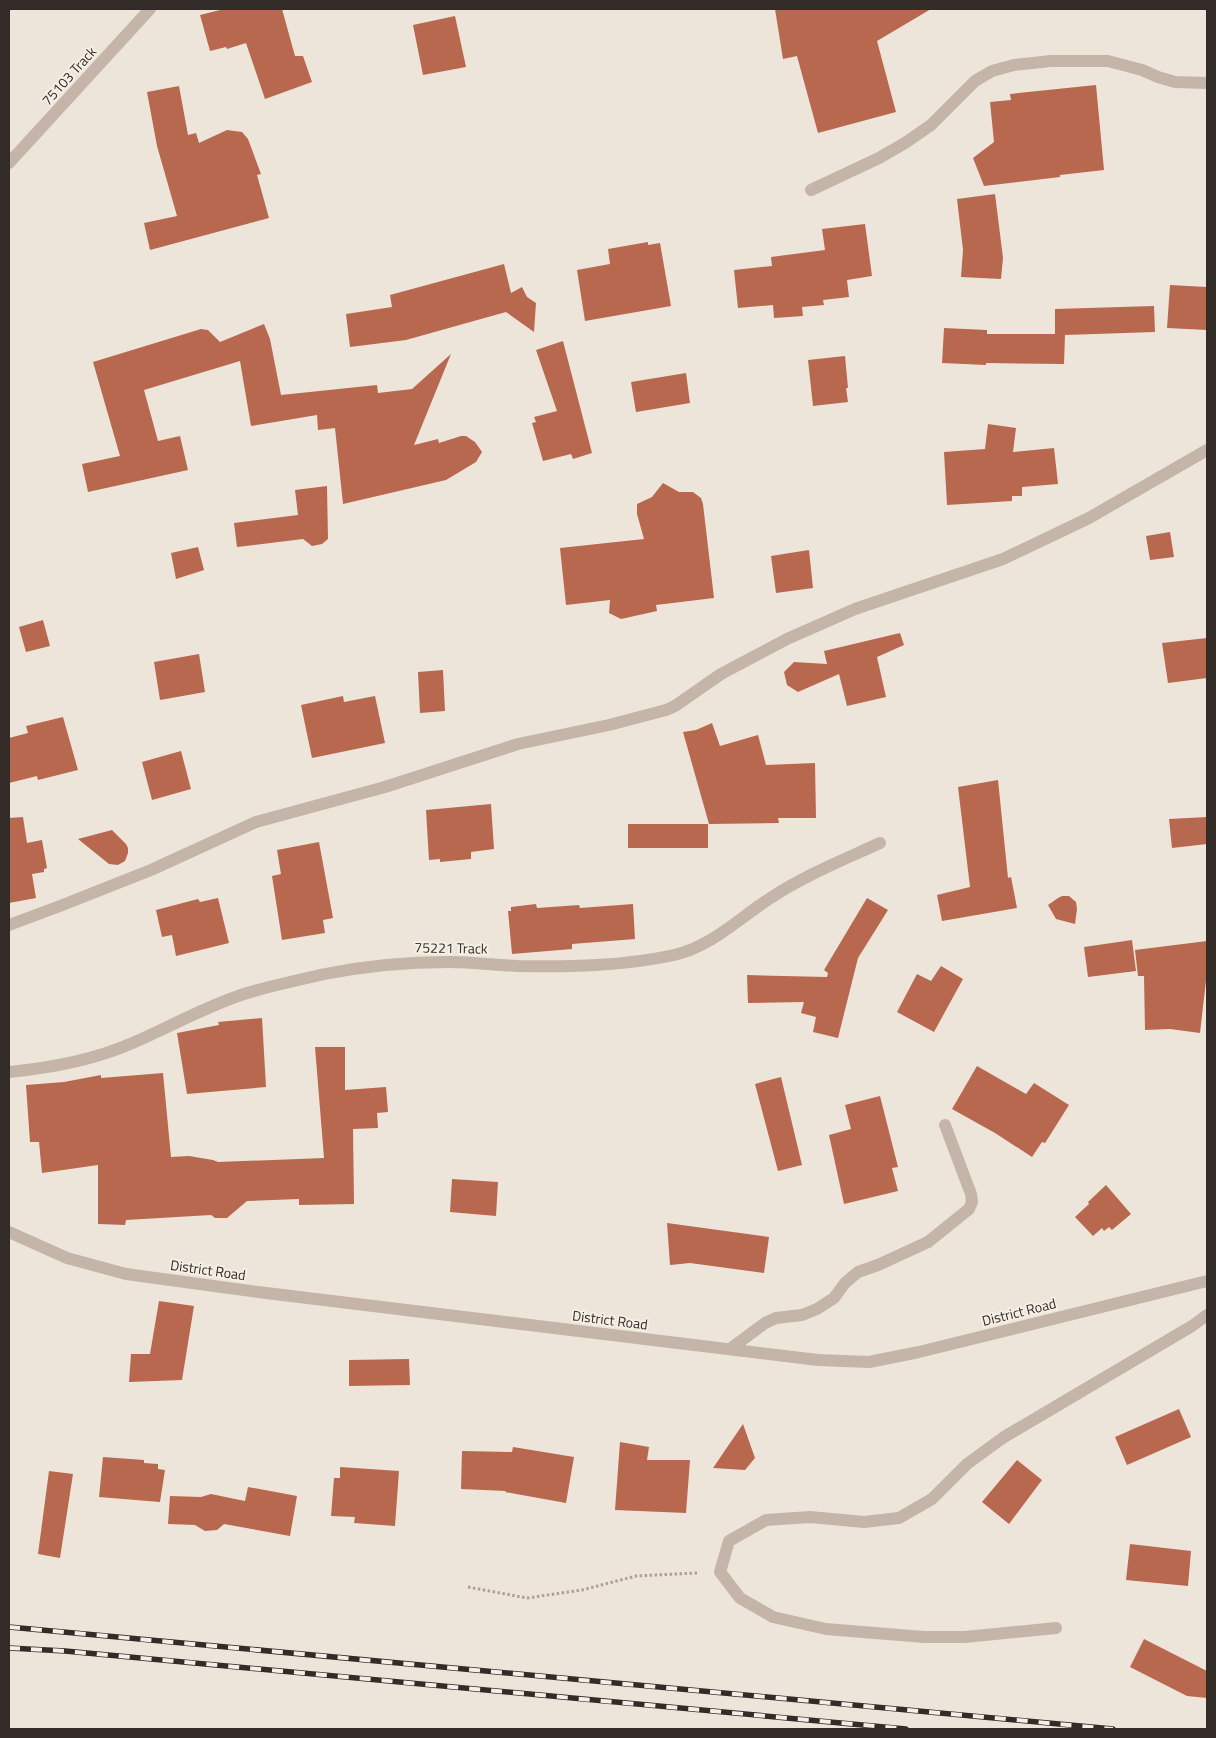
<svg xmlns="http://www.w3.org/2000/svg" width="1216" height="1738" font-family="'Titillium Web',sans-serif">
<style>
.building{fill:#b8684e}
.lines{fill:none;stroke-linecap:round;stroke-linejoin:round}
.path{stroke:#b09f92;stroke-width:3;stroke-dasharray:2.5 2.5;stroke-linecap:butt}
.minor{stroke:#c5b5a8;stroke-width:12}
.rail-casing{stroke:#322b27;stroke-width:5.5}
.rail{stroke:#f6efe6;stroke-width:4;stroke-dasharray:11;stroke-linecap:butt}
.labels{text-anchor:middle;stroke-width:4;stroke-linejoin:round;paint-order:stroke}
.street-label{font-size:14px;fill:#322b27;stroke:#f6efe6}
</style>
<rect width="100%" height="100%" fill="#eee5da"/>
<path class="building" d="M 224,9 L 282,9 L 295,56 L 303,56 L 312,82 L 265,99 L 246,43 L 227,49 L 226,47 L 210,51 L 200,15 Z
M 775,9 L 931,9 L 877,41 L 896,112 L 818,133 L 797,56 L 783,59 Z
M 455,16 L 466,67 L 423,75 L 413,25 Z
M 1096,85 L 1104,170 L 1060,175 L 1060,177 L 984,186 L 973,158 L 994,142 L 990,102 L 1011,100 L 1010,94 Z
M 179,86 L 188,135 L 196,133 L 199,143 L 227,130 L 242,132 L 248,139 L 261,174 L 257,175 L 269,218 L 150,250 L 144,223 L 177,216 L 157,146 L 147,92 Z
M 995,194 L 1003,258 L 1001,279 L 961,277 L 963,250 L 957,199 Z
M 865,224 L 872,276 L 847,280 L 849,297 L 823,300 L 824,305 L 802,307 L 803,316 L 774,318 L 773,305 L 738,308 L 734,270 L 772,266 L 771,257 L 825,250 L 822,229 Z
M 648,242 L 648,245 L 660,243 L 671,306 L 585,321 L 577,270 L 610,264 L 608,249 Z
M 504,264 L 511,293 L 522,287 L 527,297 L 536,303 L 534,332 L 506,312 L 406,340 L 350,347 L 346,314 L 392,307 L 390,295 Z
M 1170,285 L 1207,287 L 1207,330 L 1167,328 Z
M 1154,306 L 1155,332 L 1065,335 L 1064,364 L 986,363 L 986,365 L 942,363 L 944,328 L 987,330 L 987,334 L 1055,334 L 1055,309 Z
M 264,324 L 270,339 L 281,395 L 377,385 L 378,393 L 412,389 L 451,354 L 414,445 L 438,439 L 439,443 L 461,436 L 466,436 L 475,442 L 482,452 L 476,462 L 446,480 L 343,504 L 335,428 L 318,430 L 317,415 L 251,426 L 240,361 L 144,390 L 158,441 L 180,436 L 188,470 L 88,492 L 82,464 L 120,456 L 93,362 L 201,329 L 208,330 L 220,342 Z
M 563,341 L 592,453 L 573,459 L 571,454 L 543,461 L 532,423 L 536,422 L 534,417 L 557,411 L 536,350 Z
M 845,356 L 848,388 L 846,388 L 848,402 L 813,406 L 808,360 Z
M 686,373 L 690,403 L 636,412 L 631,382 Z
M 988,424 L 1016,428 L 1013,452 L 1054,448 L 1058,484 L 1022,487 L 1022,496 L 1012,496 L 1012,501 L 947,505 L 944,452 L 985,449 Z
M 663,483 L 679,492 L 693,492 L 701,498 L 703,504 L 714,598 L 656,605 L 657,611 L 621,619 L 609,613 L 610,600 L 566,605 L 560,548 L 644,539 L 637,514 L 637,504 L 652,497 Z
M 327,486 L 328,539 L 322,544 L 312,546 L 303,539 L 237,547 L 234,523 L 298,515 L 295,490 Z
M 1170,532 L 1174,557 L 1150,560 L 1146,536 Z
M 198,547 L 204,570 L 176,579 L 171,553 Z
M 809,550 L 813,588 L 776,593 L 771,556 Z
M 43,620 L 50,646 L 26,652 L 19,627 Z
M 900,633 L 904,645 L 877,657 L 886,697 L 847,706 L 839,674 L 798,692 L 787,685 L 784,672 L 794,662 L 827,664 L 824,651 Z
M 1207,638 L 1207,678 L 1168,683 L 1162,643 Z
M 199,654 L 205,692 L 160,700 L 154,662 Z
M 443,670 L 445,711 L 420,713 L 418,672 Z
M 343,696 L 344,702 L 375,696 L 385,743 L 312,758 L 301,705 Z
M 63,717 L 78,770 L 38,780 L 37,776 L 9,783 L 9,738 L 28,733 L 26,726 Z
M 712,723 L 720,746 L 758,735 L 766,765 L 815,763 L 816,818 L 778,818 L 779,823 L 709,824 L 683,732 L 696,730 Z
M 181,751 L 191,789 L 152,800 L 142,762 Z
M 998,780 L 1008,878 L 1011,877 L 1017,908 L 942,921 L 937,895 L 970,887 L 958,787 Z
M 491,804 L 494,849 L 471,852 L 471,859 L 440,862 L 440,859 L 429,860 L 426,810 Z
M 23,817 L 27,843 L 42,840 L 47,868 L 44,869 L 44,872 L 32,874 L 36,898 L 9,903 L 9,818 Z
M 1207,817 L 1207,844 L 1172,848 L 1169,819 Z
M 628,824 L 708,824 L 708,848 L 628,848 Z
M 112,830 L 126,844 L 128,848 L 128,853 L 125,861 L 118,865 L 109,864 L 78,839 Z
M 319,842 L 333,918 L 323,920 L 325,933 L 282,940 L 272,876 L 281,874 L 277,850 Z
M 1062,896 L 1069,896 L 1076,902 L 1077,909 L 1075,924 L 1056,919 L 1048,905 L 1058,898 Z
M 218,898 L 229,943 L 176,956 L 172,935 L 162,937 L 156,910 L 198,899 L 200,902 Z
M 867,898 L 888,910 L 858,958 L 838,1038 L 813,1032 L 816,1017 L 801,1013 L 804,1002 L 748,1003 L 747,975 L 827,977 L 828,973 L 824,970 Z
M 536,904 L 537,908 L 579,905 L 580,908 L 633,904 L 635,939 L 572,944 L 572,949 L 512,954 L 508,911 L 511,911 L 511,907 Z
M 1132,940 L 1136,971 L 1088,977 L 1084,947 Z
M 1207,941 L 1207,972 L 1200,1033 L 1170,1029 L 1145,1030 L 1144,976 L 1138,976 L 1135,950 Z
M 941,966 L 963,979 L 934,1032 L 897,1012 L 917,974 L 931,981 Z
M 262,1018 L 266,1087 L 187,1094 L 177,1033 L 219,1025 L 218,1022 Z
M 315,1047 L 345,1047 L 345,1090 L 386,1087 L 388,1112 L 377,1113 L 378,1128 L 353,1129 L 354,1204 L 299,1205 L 299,1199 L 247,1201 L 227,1218 L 215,1218 L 211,1215 L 126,1220 L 125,1225 L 98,1224 L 98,1165 L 42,1173 L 39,1142 L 30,1142 L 26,1085 L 64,1082 L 101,1075 L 101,1078 L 163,1073 L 171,1157 L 189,1156 L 213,1160 L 218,1162 L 324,1158 Z
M 977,1066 L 1026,1094 L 1034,1083 L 1069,1105 L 1045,1143 L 1042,1142 L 1032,1157 L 995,1133 L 952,1109 Z
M 781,1077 L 802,1165 L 778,1171 L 755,1084 Z
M 880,1096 L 898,1167 L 892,1168 L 898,1191 L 844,1204 L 829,1135 L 851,1129 L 845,1105 Z
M 452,1179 L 498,1182 L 496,1216 L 450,1212 Z
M 1106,1185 L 1131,1214 L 1112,1230 L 1109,1227 L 1104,1231 L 1102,1228 L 1093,1236 L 1075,1217 L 1089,1204 L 1088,1202 Z
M 667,1223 L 769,1237 L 764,1273 L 690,1263 L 670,1265 Z
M 159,1301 L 194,1306 L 182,1380 L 129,1382 L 131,1354 L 150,1354 Z
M 409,1359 L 410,1385 L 349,1386 L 349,1360 Z
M 1179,1409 L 1191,1437 L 1127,1465 L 1115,1437 Z
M 743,1424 L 755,1458 L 745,1470 L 713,1468 Z
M 620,1442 L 649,1447 L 647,1460 L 690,1460 L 686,1513 L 615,1510 Z
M 513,1447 L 574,1457 L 566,1503 L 505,1492 L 506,1491 L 461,1489 L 462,1451 L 512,1452 Z
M 103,1457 L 144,1460 L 144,1463 L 158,1464 L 158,1469 L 165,1470 L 160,1502 L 99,1497 Z
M 1017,1460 L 1042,1480 L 1009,1524 L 982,1502 Z
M 340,1467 L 399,1471 L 395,1526 L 354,1523 L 355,1517 L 331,1516 L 334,1478 L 340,1478 Z
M 49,1471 L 73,1474 L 60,1558 L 38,1554 Z
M 248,1487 L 297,1496 L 290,1536 L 224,1524 L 217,1530 L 205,1531 L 195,1525 L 168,1524 L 170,1496 L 201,1497 L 211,1494 L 245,1501 Z
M 1130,1544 L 1191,1551 L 1188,1586 L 1126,1580 Z
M 1144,1639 L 1207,1671 L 1207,1698 L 1187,1696 L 1130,1667 Z"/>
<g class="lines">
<path class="path" d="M 468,1587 L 527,1598 L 582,1590 L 636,1576 L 697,1573"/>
<path class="minor" d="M 9,163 L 150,9
M 811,190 L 879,158 L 905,143 L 931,125 L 975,81 L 992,71 L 1014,65 L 1051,61 L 1108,61 L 1142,70 L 1158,77 L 1175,82 L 1207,83
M 9,925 L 60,906 L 151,870 L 256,822 L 385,787 L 518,744 L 609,725 L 666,710 L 675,706 L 721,674 L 787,639 L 855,609 L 1003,559 L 1089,518 L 1207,450
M 9,1072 C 50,1068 91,1061 130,1044 C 168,1028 204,1007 244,994 C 270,986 298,980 325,974 C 365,966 407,962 449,962 C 472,962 495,965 518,966 C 570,967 624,966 674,955 C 712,946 738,919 769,899 C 803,876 843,860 880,843
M 9,1232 L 67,1258 L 126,1274 L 258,1292 L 818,1360 L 869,1362 L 919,1352 L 1207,1281
M 730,1349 L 765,1323 L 776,1318 L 802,1315 L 817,1309 L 834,1298 L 845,1283 L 858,1272 L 878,1265 L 928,1242 L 969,1209 L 972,1202 L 971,1194 L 945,1125
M 1056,1628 L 965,1637 L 924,1637 L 826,1629 L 773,1617 L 740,1598 L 720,1572 L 729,1541 L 766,1520 L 810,1517 L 864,1522 L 899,1518 L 932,1499 L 967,1464 L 1004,1437 L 1192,1326 L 1207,1315"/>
<g class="rail-casing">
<path id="rail" d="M 9,1627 L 1113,1729
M 9,1648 L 65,1651 L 906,1729"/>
</g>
<use href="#rail" class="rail"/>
</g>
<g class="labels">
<g class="street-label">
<text transform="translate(69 76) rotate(-48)" y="5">75103 Track</text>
<text transform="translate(451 948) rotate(1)" y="5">75221 Track</text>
<text transform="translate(208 1270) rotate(8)" y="5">District Road</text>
<text transform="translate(1019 1312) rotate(-14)" y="5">District Road</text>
<text transform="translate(610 1320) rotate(7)" y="5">District Road</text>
</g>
</g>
<rect width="1216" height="1738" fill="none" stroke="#322b27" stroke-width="20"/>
</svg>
